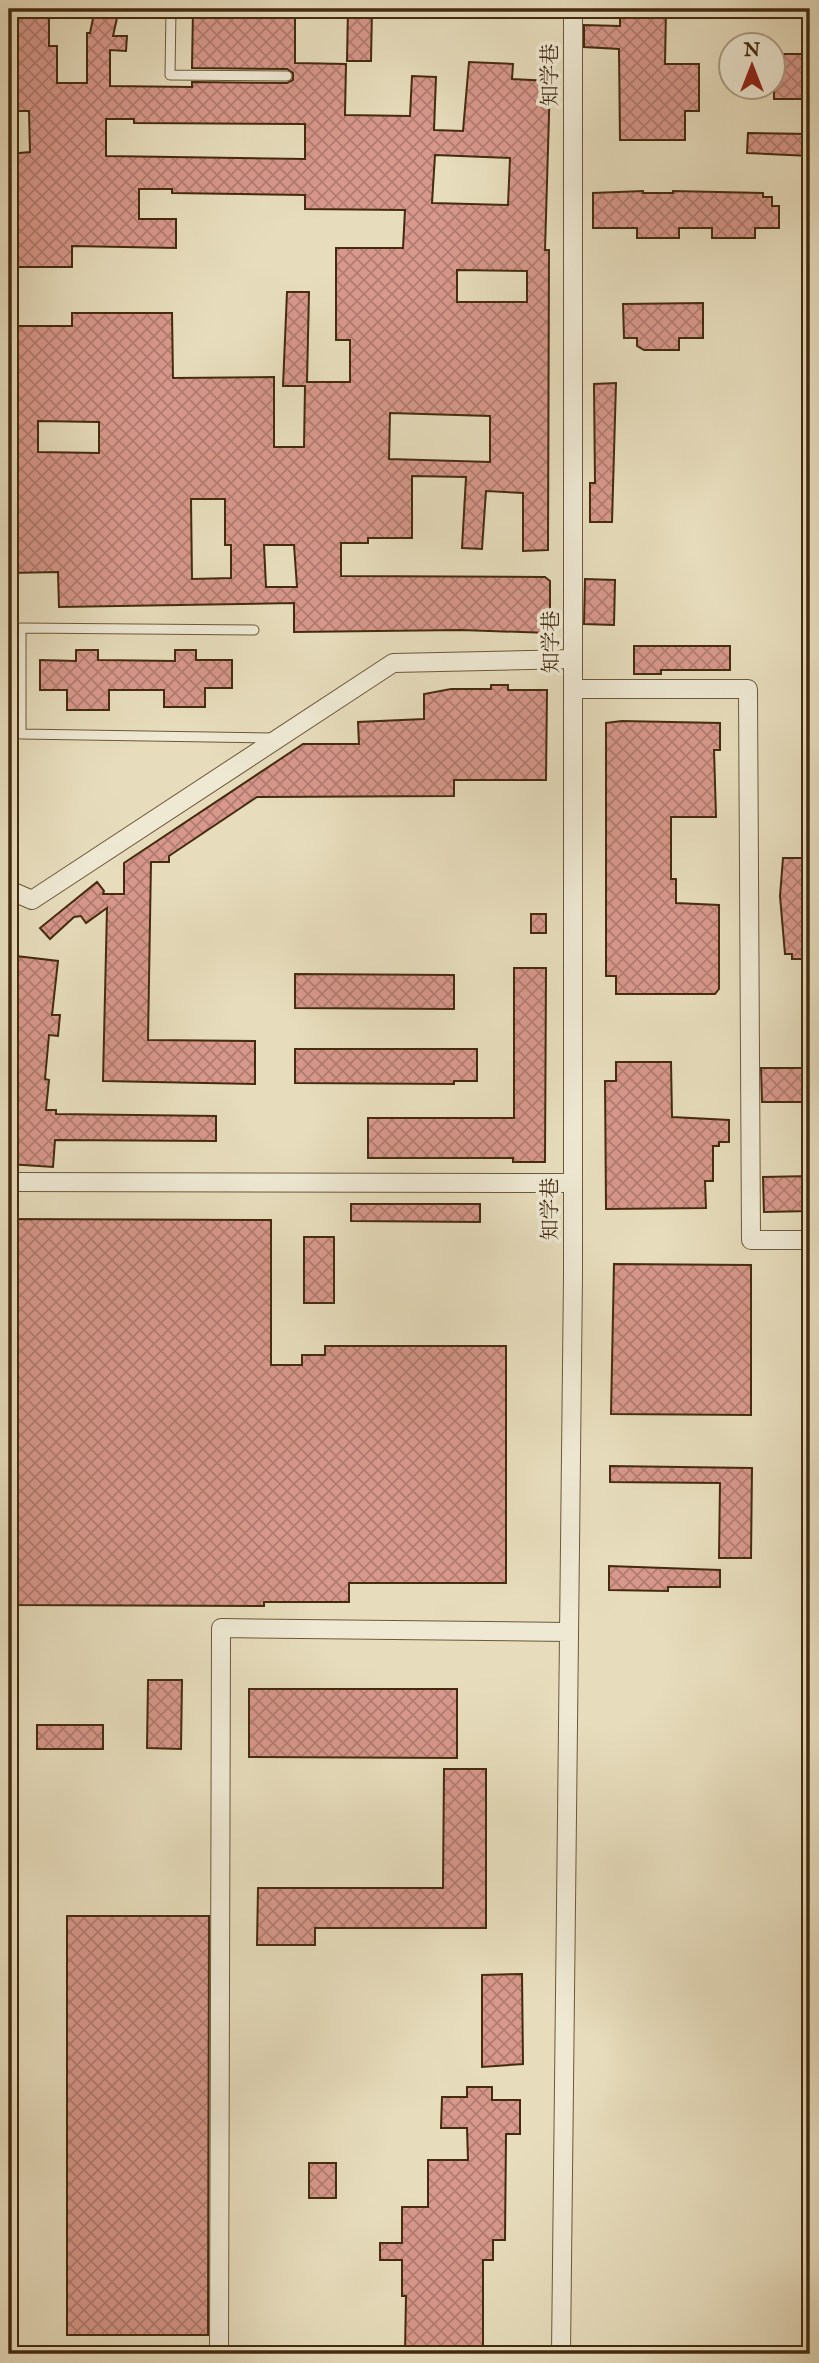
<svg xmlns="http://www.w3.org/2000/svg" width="819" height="2363" font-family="'IM FELL English','Noto Serif SC',serif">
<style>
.building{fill:url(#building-cross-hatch);stroke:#442b0f;stroke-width:2;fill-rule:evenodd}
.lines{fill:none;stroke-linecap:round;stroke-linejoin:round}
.service-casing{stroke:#6d583a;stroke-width:11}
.minor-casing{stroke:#6d583a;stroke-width:20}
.service{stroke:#efe9d4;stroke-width:9}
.minor{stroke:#efe9d4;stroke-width:18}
.labels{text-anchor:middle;stroke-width:7;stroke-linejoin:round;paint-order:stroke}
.street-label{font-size:21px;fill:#442b0f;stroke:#efe9d4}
</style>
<defs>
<pattern id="building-cross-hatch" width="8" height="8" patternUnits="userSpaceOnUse" patternTransform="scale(1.75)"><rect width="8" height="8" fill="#d8988c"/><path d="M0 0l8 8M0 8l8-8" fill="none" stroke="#b17c71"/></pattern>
</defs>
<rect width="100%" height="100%" fill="#e7ddbd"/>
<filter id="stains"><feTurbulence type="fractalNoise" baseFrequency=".00286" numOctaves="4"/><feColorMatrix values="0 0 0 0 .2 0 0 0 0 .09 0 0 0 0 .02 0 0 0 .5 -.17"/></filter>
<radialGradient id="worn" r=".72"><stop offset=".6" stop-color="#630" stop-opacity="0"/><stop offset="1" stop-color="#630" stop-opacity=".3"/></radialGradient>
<path class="building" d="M 95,9 L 119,9 L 113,36 L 127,36 L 126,51 L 110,50 L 110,86 L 192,87 L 192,82 L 287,83 L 293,80 L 293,73 L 287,69 L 192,68 L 193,9 L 295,9 L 295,63 L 346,64 L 345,115 L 410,116 L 412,76 L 436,77 L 434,130 L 463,131 L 469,62 L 513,64 L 512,79 L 550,81 L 545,250 L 549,250 L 548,550 L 523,551 L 523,493 L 486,491 L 482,549 L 462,548 L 466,477 L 412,476 L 412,538 L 368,538 L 368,543 L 341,543 L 341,576 L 545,577 L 550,581 L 550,633 L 461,630 L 294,632 L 294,603 L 59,607 L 58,572 L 9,573 L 9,326 L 72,326 L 72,313 L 172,313 L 173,378 L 274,377 L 274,447 L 304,447 L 305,386 L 283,386 L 287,292 L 309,292 L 307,382 L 350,382 L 350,340 L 336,340 L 336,248 L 403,248 L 405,210 L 305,209 L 305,195 L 172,193 L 172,189 L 139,189 L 139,219 L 176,219 L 176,248 L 72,246 L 72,267 L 9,267 L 9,154 L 30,152 L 29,111 L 9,111 L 9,17 L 49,17 L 49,46 L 57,46 L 57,83 L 87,83 L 87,33 L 90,33 ZM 106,119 L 134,119 L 134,123 L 305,124 L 305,159 L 106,156 ZM 435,155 L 510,158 L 508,205 L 432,203 ZM 457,270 L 527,271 L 527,302 L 457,302 ZM 390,413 L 490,416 L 490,462 L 389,459 ZM 38,421 L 99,422 L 99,453 L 38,452 ZM 191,499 L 225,499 L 225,545 L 231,545 L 231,578 L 192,579 ZM 264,545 L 294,545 L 297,587 L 266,587 Z
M 348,9 L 372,9 L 371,61 L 347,61 Z
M 620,9 L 666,9 L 665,64 L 699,64 L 699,111 L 685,111 L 685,140 L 620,140 L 619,49 L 584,47 L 584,25 L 620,26 Z
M 780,54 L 810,54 L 810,99 L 774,99 L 774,61 L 780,61 Z
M 748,133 L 810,134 L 810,156 L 747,153 Z
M 643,191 L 643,193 L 673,193 L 673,191 L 763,193 L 763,197 L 772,197 L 772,206 L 779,206 L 779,228 L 755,228 L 755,238 L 712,238 L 712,228 L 679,228 L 679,238 L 637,238 L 637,228 L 593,228 L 593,193 Z
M 703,303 L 703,338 L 679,338 L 679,350 L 644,350 L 637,346 L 637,338 L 624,338 L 623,304 Z
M 616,383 L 612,522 L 590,522 L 590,483 L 595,483 L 594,384 Z
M 585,579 L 615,580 L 614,625 L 584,624 Z
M 634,646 L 730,646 L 730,670 L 661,670 L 661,674 L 634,674 Z
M 76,650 L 98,650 L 98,660 L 175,661 L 175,650 L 196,650 L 196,660 L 232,660 L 232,688 L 205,688 L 205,707 L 164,707 L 164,690 L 109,690 L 109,710 L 67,710 L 67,690 L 40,690 L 40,660 L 76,661 Z
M 491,685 L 508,685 L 508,690 L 547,690 L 546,780 L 454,780 L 454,796 L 257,797 L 169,856 L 169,862 L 151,862 L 148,1040 L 255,1041 L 255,1084 L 103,1081 L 107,908 L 86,923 L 81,916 L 74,917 L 50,939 L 40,928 L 97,882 L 104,891 L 103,894 L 124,894 L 124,863 L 303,744 L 359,744 L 358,722 L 424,719 L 424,694 L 451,689 L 491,689 Z
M 622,721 L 720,723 L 720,750 L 714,750 L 716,817 L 671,817 L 671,879 L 676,879 L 676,903 L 719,905 L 719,989 L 715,994 L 616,994 L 616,976 L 606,976 L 606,723 Z
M 783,858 L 810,858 L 810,954 L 806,954 L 806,959 L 792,959 L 792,954 L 785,954 L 780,896 Z
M 531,914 L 546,914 L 546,933 L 531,933 Z
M 16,956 L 58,961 L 52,1015 L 60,1015 L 58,1036 L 49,1035 L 45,1079 L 49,1080 L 46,1110 L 56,1110 L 56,1114 L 216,1116 L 216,1141 L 55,1140 L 53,1167 L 9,1164 L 9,968 Z
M 514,968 L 546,968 L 545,1162 L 513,1162 L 513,1158 L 368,1158 L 368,1118 L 514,1118 Z
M 295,974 L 454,975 L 454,1009 L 295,1008 Z
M 295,1049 L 477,1049 L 477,1081 L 454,1081 L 454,1084 L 295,1083 Z
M 616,1062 L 671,1062 L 672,1117 L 729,1120 L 729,1142 L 719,1142 L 719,1146 L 713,1146 L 713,1181 L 705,1181 L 706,1208 L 606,1209 L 605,1081 L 616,1081 Z
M 761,1068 L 808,1068 L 810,1098 L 806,1098 L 806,1102 L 762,1102 Z
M 810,1176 L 810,1211 L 764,1212 L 763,1177 Z
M 351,1204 L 480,1204 L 480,1222 L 351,1221 Z
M 9,1219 L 271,1220 L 271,1365 L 302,1365 L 302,1355 L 325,1355 L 325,1346 L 506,1346 L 506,1583 L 349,1583 L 349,1602 L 264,1602 L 264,1606 L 9,1605 Z
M 304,1237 L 334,1237 L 334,1303 L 304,1303 Z
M 614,1264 L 751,1265 L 751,1415 L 611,1414 Z
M 610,1466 L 752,1468 L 751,1558 L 719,1558 L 720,1483 L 610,1482 Z
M 609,1566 L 720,1570 L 720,1587 L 668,1587 L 668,1591 L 609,1590 Z
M 148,1680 L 182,1680 L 181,1749 L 147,1748 Z
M 249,1689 L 457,1689 L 457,1758 L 249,1757 Z
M 37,1725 L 103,1725 L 103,1749 L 37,1749 Z
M 444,1769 L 486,1769 L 486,1928 L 315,1928 L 315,1945 L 257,1945 L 258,1888 L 443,1888 Z
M 67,1916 L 209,1916 L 208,2335 L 67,2335 Z
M 522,1974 L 523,2064 L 482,2067 L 482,1975 Z
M 467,2087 L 492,2087 L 492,2100 L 520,2100 L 520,2134 L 506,2134 L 505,2240 L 493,2240 L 493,2260 L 483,2260 L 483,2354 L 405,2354 L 406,2296 L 402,2296 L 402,2260 L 380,2260 L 380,2243 L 402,2243 L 402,2207 L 428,2207 L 428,2160 L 468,2160 L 467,2128 L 441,2128 L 442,2097 L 467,2097 Z
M 309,2163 L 336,2163 L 336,2198 L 309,2198 Z"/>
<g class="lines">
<g class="service-casing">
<path id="service" d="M 171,9 L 170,75 L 287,76
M 254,630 L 21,628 L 21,734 L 275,738"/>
</g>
<g class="minor-casing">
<path id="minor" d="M 573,689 L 748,689 L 751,1240 L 810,1240
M 9,890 L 32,900 L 393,663 L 573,659
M 9,1182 L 573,1183
M 219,2354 L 221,1628 L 569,1632
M 561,2354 L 573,1276 L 573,9"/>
</g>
<use href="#service" class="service"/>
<use href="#minor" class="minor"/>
</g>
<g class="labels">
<g class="street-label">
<text transform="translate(550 75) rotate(-90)" y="7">知学巷</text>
<text transform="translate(551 642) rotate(-90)" y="7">知学巷</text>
<text transform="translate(550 1209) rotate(-90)" y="7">知学巷</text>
</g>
</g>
<rect width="819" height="2363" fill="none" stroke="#e7ddbd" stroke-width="35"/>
<rect x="10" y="10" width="798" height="2342" fill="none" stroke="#442b0f" stroke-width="3.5"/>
<rect x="18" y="18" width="784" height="2328" fill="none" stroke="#442b0f" stroke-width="2"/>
<g transform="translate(752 66)"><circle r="33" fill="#efe9d4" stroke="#ab9d85" stroke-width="2"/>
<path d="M0-5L12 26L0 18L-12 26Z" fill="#8f2418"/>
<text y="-10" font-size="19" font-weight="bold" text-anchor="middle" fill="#442b0f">N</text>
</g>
<rect width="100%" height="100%" filter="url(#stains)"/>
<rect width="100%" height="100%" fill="url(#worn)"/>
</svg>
